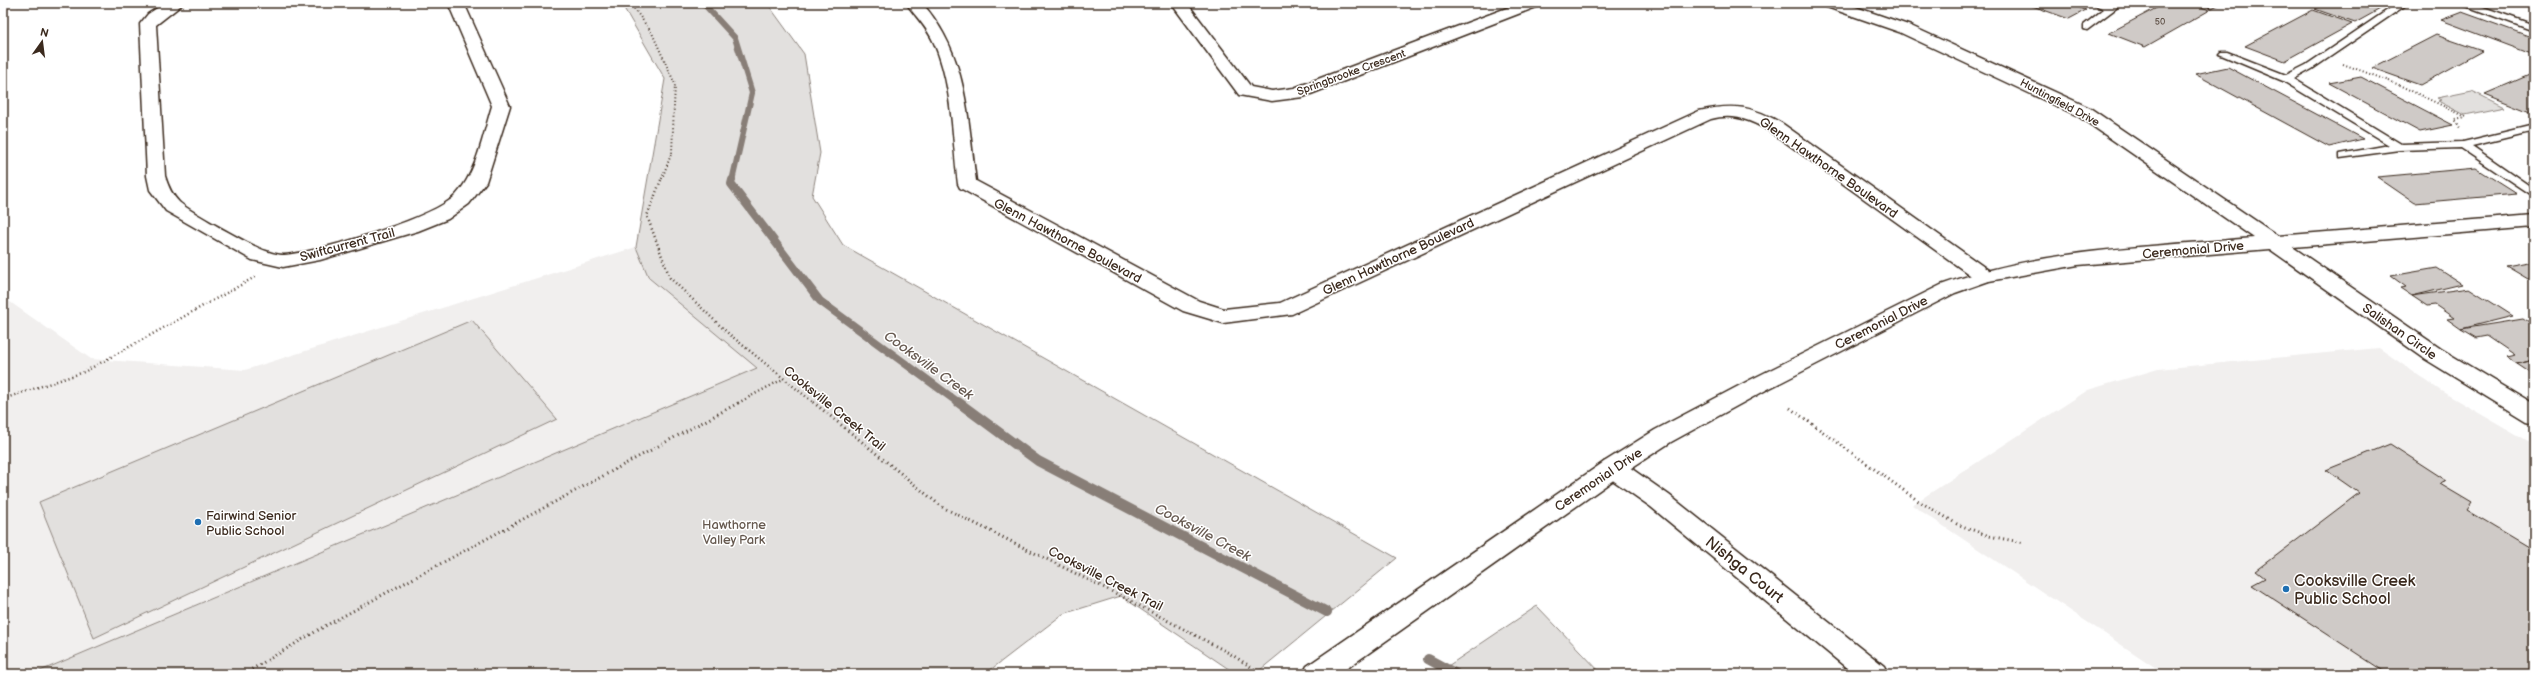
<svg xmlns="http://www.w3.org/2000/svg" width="2537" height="677" font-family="'Balsamiq Sans',sans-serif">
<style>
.built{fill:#f1efee}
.green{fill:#e2e0de;stroke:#8e857e}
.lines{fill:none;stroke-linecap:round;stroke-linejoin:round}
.stream-far2{stroke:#887e77;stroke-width:6}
.stream-far1{stroke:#887e77;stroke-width:8}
.stream{stroke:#887e77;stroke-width:10}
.building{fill:#cfcac7;stroke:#3b2a1e}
.lane-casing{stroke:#3b2a1e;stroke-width:3}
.street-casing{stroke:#3b2a1e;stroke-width:3}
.secondary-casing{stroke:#3b2a1e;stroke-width:3}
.path-far2{stroke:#3b2a1e;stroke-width:2;stroke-dasharray:1 2.5;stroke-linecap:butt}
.path-far1{stroke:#3b2a1e;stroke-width:2.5;stroke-dasharray:1 3;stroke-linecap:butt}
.path{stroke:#3b2a1e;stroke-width:3;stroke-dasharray:1 3.5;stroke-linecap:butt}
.lane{fill:#fff;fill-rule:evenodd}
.street{fill:#fff;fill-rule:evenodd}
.secondary{fill:#fff;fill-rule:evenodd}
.poi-dot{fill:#1f6fb2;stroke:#fff;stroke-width:1.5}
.labels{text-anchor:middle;stroke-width:3;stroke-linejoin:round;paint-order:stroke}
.far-number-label{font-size:9px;fill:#605248}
.far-street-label{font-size:11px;fill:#3b2a1e;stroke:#fff}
.street-label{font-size:13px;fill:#3b2a1e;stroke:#fff}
.poi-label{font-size:13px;fill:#3b2a1e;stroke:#fff;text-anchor:start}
.park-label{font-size:13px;fill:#65584e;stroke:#fff}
.water-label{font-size:14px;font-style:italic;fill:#685b52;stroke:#fff}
.near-street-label{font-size:16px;fill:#3b2a1e;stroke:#fff}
.near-poi-label{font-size:16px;fill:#3b2a1e;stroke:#fff;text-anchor:start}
</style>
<rect width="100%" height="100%" fill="#fff"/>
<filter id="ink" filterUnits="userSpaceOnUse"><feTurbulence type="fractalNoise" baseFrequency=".025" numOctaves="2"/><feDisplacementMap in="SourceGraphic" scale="8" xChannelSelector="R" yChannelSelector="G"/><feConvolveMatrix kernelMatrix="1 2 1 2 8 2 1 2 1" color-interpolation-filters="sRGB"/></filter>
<g filter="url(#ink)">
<path class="built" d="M 636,247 L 649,278 L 758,368 L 33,674 L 3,674 L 3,297 L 91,359 L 245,370 Z
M 2379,348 L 2441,391 L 2534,445 L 2534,674 L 2165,674 L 1912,505 L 2088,390 L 2158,369 Z"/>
<path class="green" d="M 621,3 L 767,3 L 804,54 L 820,153 L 812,196 L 843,245 L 1397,558 L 1255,674 L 1236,674 L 1121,596 L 1063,614 L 985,674 L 33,674 L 757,368 L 649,278 L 636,247 L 665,79 Z
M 2472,91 L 2504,107 L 2465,115 L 2438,101 L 2441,100 L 2437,98 Z
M 472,320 L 557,419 L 94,638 L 39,502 Z
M 1537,606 L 1602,674 L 1436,674 Z"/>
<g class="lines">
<path class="stream-far2" d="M 703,3 L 735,38 L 752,93 L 732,181"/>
<path class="stream-far1" d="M 732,180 L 731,184 L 820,301 L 959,403"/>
<path class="stream" d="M 958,402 L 1038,461 L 1327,612
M 1428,659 L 1456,674"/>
</g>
<path class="building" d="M 2024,3 L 2066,3 L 2086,10 L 2069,19 Z
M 2166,3 L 2188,3 L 2210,10 L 2145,47 L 2109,33 Z
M 2198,3 L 2222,3 L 2212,8 Z
M 2327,3 L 2391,3 L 2355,23 L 2315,9 Z
M 2313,10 L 2352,24 L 2285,61 L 2245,46 Z
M 2462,12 L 2534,38 L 2534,55 L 2441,20 Z
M 2436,35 L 2482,51 L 2420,85 L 2372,68 Z
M 2228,67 L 2363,139 L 2329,147 L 2195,74 Z
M 2534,73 L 2534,110 L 2530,112 L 2485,94 Z
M 2361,77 L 2453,125 L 2420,132 L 2329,83 Z
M 2476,168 L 2517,194 L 2415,203 L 2377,177 Z
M 2534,261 L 2534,278 L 2528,279 L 2506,266 Z
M 2437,268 L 2462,284 L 2412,296 L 2400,288 L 2406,287 L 2391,276 Z
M 2469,288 L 2513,316 L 2461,329 L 2447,319 L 2454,318 L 2435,305 L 2427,306 L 2412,296 Z
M 2523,319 L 2534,326 L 2534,360 L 2517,364 L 2506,357 L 2515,355 L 2487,336 L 2476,338 L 2461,329 Z
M 2534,360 L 2534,374 L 2532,374 L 2517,364 Z
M 2390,444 L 2447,481 L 2440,484 L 2472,503 L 2467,510 L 2534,550 L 2534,674 L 2388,674 L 2252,585 L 2265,578 L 2256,571 L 2359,493 L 2326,470 Z"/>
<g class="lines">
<g class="lane-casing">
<path id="lane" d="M 2090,3 L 2110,5 L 2112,3 L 2123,3 L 2087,30 L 2084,29 L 2084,25 L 2104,9 Z
M 2398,3 L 2409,3 L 2312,69 L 2294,79 L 2401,144 L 2463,142 L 2534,125 L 2534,131 L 2472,146 L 2534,189 L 2534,197 L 2461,148 L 2399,150 L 2340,158 L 2340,154 L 2389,145 L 2283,81 L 2219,54 L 2221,52 L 2227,52 L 2286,75 L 2306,65 Z
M 2458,3 L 2472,3 L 2534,25 L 2534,31 Z"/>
</g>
<g class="street-casing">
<path id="street" d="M 165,3 L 184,3 L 156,25 L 165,176 C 168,186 172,195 179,202 C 187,210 255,248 266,251 C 271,253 279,255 284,255 C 317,253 434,218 456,195 C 477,172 483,135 492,106 L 448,3 L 464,3 L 510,106 L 486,182 L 469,204 L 448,219 L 418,231 L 320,260 L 283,267 L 252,260 L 166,211 L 150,190 L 147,176 L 140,24 L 148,14 Z
M 906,3 L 922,3 C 968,55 967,116 976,181 L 1199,301 L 1224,309 L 1280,303 L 1699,111 C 1734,103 1752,106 1783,124 L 1991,272 L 1994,276 L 1991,280 L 1984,282 L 1977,280 L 1771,132 C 1751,120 1734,113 1711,119 L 1292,314 L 1223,323 L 1183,311 L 960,188 L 958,184 C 952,137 953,87 934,43 C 927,27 916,17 906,3 Z
M 1171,3 L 1187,3 L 1251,87 L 1272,91 L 1294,88 L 1520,3 L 1542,3 L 1539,6 L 1303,97 L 1272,101 L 1239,95 Z
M 2271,235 L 2278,237 L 2441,349 L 2534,405 L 2534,423 L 2526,421 L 2425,359 L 2264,245 L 2261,241 L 2264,237 Z
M 1613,459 L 1622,462 L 1669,495 L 1884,666 L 1888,674 L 1854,674 L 1651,507 L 1604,474 L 1601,468 L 1604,462 Z"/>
</g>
<g class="secondary-casing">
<path id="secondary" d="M 1821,3 L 1844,3 L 1911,26 L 2090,108 L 2278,236 L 2534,215 L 2534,227 L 2078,265 L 1989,281 L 1955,293 L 1766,390 L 1671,442 L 1622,474 L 1339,674 L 1303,674 L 1307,666 L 1604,462 L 1655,430 L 1750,380 L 1941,285 C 2040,249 2149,247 2254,238 L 2078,116 L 1899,32 L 1824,6 Z"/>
</g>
<path class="path-far2" d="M 630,3 L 652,33 L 675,84 L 672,152 L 661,181
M 2343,64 L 2397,84 L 2466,117 L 2455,119 L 2460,128"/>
<path class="path-far1" d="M 661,180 L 647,216 L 670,278 L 729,334 L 814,403
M 3,399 L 84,372 L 257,276
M 738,403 L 783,379"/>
<path class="path" d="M 813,402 L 942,507 L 1121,596 L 1229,653 L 1262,674
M 1790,408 L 1917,500 L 1957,524 L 1989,536 L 2025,543
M 244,674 L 325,626 L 740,402"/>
<use href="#lane" class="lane"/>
<use href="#street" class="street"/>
<use href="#secondary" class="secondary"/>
</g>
</g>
<g class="poi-dot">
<circle cx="198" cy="522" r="4"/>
<circle cx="2286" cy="589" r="4"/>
</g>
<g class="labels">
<g class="far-number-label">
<text x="2160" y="25">50</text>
</g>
<g class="far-street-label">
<text transform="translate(1351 72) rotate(-20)" y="4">Springbrooke Crescent</text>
<text transform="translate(2060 102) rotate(28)" y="4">Huntingfield Drive</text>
</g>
<g class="street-label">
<text transform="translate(1829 167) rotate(35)" y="5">Glenn Hawthorne Boulevard</text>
<text transform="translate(1068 240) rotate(28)" y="5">Glenn Hawthorne Boulevard</text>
<text transform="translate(347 244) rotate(-15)" y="5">Swiftcurrent Trail</text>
<text transform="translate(2193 249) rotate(-5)" y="5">Ceremonial Drive</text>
<text transform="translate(1398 256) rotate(-25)" y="5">Glenn Hawthorne Boulevard</text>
<text transform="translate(1881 322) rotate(-27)" y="5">Ceremonial Drive</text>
<text transform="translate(2400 331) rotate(35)" y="5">Salishan Circle</text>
<text transform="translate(835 408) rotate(39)" y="5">Cooksville Creek Trail</text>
<text transform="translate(1598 479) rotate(-34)" y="5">Ceremonial Drive</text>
<text transform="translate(1106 578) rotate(27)" y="5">Cooksville Creek Trail</text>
</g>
<g class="poi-label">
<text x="206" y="520">Fairwind Senior<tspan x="206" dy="15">Public School</tspan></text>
</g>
<g class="park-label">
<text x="734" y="529">Hawthorne<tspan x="734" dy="15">Valley Park</tspan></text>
</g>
<g class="water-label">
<text transform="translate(929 365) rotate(36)" y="5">Cooksville Creek</text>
<text transform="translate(1203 532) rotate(28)" y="5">Cooksville Creek</text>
</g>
<g class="near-street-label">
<text transform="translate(1745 569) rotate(39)" y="6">Nishga Court</text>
</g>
<g class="near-poi-label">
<text x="2294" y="586">Cooksville Creek<tspan x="2294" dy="18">Public School</tspan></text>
</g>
</g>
<rect width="2537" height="677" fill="none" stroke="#fff" stroke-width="16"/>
<rect x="8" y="8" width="2521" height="661" fill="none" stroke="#3b2a1e" stroke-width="1.5" filter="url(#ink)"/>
<g transform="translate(42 42) rotate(14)" stroke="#ffffff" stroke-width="3" paint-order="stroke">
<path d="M0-3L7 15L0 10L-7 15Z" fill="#3b2a1e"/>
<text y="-6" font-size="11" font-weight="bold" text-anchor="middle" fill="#3b2a1e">N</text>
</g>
</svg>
